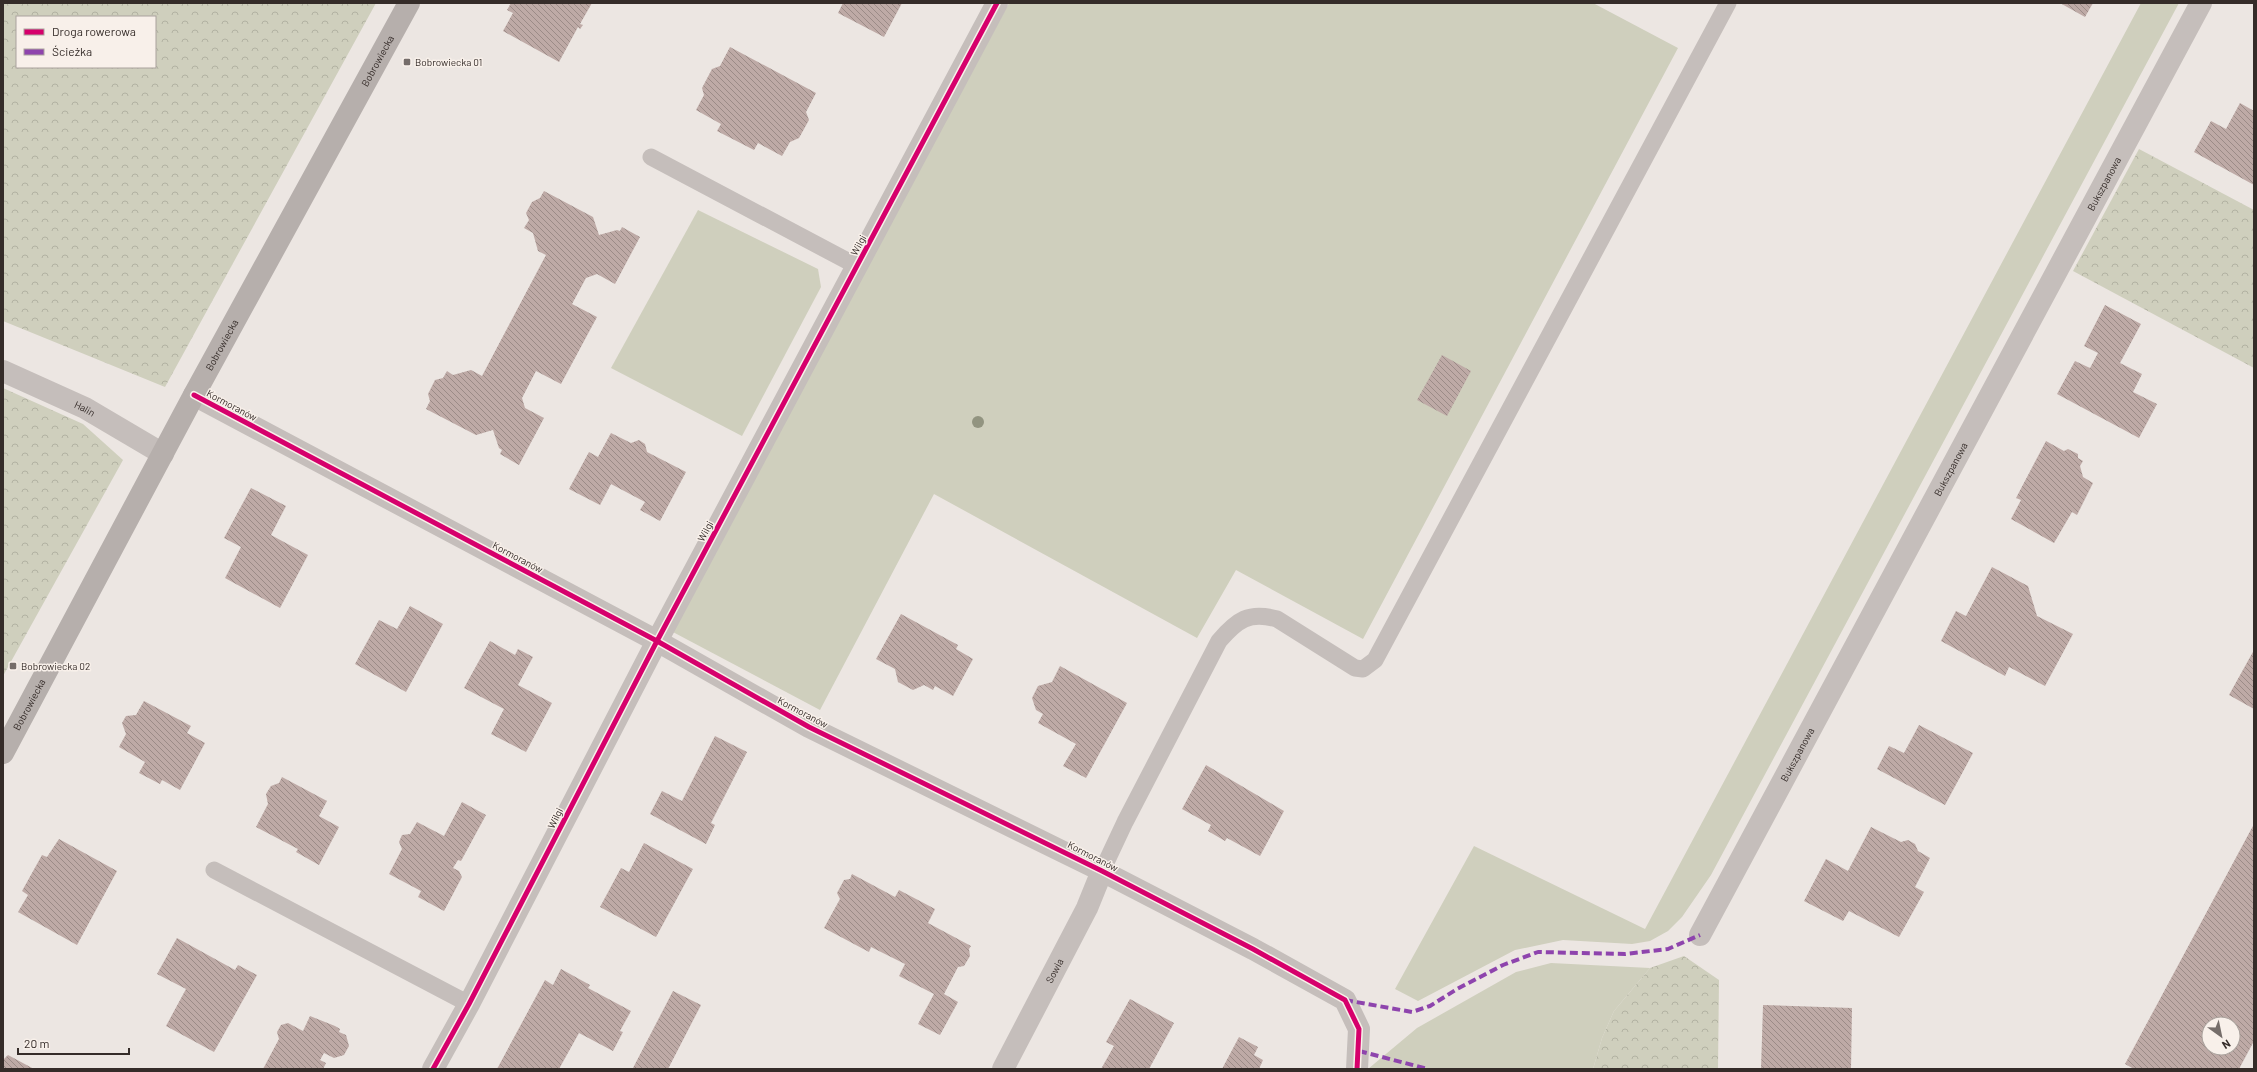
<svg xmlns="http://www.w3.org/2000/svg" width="2257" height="1072" viewBox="0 0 2257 1072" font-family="Barlow,sans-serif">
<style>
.green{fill:#cfcfbd}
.forest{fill:url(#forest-crowns);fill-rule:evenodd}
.building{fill:url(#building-back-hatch);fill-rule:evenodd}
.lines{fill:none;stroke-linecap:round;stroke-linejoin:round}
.lane{stroke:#c5bebb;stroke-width:17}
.street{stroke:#c5bebb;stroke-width:22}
.secondary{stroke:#b6afac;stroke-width:22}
.quiet{stroke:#8e44ad;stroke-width:4;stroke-dasharray:8 4;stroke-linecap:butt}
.cycleway-casing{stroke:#f8f0ea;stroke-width:8}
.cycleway{stroke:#d6006c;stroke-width:5}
.tree{fill:#929480}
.poi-dot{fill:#756d6a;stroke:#f8f0ea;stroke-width:1.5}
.labels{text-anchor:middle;stroke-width:3;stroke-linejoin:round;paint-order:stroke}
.street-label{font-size:10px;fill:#352c29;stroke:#f8f0ea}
.poi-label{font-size:10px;fill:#352c29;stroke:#f8f0ea;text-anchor:start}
</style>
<defs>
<pattern id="forest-crowns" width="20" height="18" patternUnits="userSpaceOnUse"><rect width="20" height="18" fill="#cfcfbd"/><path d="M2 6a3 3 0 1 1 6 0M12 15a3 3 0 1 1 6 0" fill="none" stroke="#b2b2a2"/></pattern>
<pattern id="building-back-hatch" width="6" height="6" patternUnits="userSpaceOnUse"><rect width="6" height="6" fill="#beaaa6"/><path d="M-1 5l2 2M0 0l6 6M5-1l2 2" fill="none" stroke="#9b8b87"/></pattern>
</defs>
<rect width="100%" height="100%" fill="#ece6e2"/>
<g class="green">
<path d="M1009,3H1593L1678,48L1363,639L1236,570L1197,638L934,494L820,710L671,631Z"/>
<path d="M2141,3H2179L1711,875L1682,917L1668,931L1650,941L1632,944L1563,940L1515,950L1418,1001L1395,989L1474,846L1645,929Z"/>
<path d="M698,210L818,269L821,287L742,436L611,368Z"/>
<path d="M1551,963L1650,968L1614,1011L1602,1038L1593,1069H1368L1417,1028L1516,972Z"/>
</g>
<g class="forest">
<path d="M3,3H376L165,387L3,321ZM17,17H155V67H17Z"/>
<path d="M2139,149L2254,210V368L2073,271Z"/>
<path d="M3,388L83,424L123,460L3,676Z"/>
<path d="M1684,956L1719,980L1718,1069H1593L1602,1038L1614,1011L1650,968Z"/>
</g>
<g class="building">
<path d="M511,3H592L580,24L583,25L580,29L578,27L559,62L503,31L513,13L507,10Z"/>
<path d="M843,3H902L884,37L838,13Z"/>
<path d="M2060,3H2093L2085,17Z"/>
<path d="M730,47L816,93L806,112L809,120L799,138L790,142L782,156L758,143L754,150L717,131L721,124L696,110L704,95L702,88L712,69L720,66Z"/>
<path d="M2240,103L2254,111V185L2194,152L2211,121L2226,129Z"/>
<path d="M544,191L593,217L599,235L617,230L620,231L622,227L640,237L615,284L597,274L586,278L572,304L597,317L561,384L536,371L522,398L525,408L544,418L519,465L500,454L502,450L499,448L493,430L476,435L426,409L430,401L428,394L435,380L443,378L447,371L453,375L471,370L482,376L546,255L538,251L533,233L524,228L529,220L526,213L532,202L540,198Z"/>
<path d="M2105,305L2141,324L2120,363L2142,374L2133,392L2157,404L2139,438L2057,394L2075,361L2090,368L2098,353L2084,346Z"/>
<path d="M1442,355L1471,371L1447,416L1417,400Z"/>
<path d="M611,433L631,443L639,440L645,444L647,452L686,472L660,521L640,510L645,502L611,484L600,505L569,489L589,452L598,457Z"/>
<path d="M2046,441L2064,451L2068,449L2078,454V458L2083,461L2080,466L2083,477L2093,483L2077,515L2072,512L2054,543L2011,519L2021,500L2016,498Z"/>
<path d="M251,488L286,506L271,535L308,555L280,608L225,578L241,547L224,538Z"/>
<path d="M1992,567L2028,586L2037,616L2073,634L2045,686L2009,667L2005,676L1941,641L1956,611L1966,616Z"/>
<path d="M410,606L443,624L406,692L355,664L379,620L397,629Z"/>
<path d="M901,614L958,645L956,649L973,659L953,696L935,686L933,690L924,685L913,690L898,682L895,669L876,659Z"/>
<path d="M490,641L515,655L518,649L533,657L518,685L552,703L526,752L491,734L504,709L464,688Z"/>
<path d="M2254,650V709L2229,695Z"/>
<path d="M1060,666L1127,703L1086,778L1063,766L1076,744L1038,723L1043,714L1036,710L1032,698L1038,686L1052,682Z"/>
<path d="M144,701L191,726L187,733L205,743L180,790L162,780L160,784L139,773L145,762L119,747L126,734L122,723L126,716L136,715Z"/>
<path d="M1919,725L1973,753L1945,805L1877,769L1889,746L1904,753Z"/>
<path d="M715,736L747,752L711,823L715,825L706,844L650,814L662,791L682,801Z"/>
<path d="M1206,765L1284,811L1260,856L1227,838L1225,841L1208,831L1211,825L1182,809Z"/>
<path d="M282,777L327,801L319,816L339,827L319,865L296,852L298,849L256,827L268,804L266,794L271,786L279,783Z"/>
<path d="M462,802L486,815L461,861L458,860L453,868L459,871L462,877L444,911L418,897L421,891L389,874L402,849L399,842L402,835L410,834L417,822L444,836Z"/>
<path d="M2254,824V1041L2239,1069H2134L2125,1064ZM2209,1024H2233V1048H2209Z"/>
<path d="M1871,827L1901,842L1908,840L1915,844L1918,851L1930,858L1915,887L1924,892L1899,937L1849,911L1843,921L1804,901L1826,859L1848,871Z"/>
<path d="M59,839L117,871L77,945L18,912L28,895L22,891L42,855L47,857Z"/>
<path d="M644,843L693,869L656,937L600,907L621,868L629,872Z"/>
<path d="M852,874L895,897L899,890L935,909L928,923L971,946L969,949L970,956L964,966L958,967L944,994L958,1002L940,1035L918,1024L934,994L899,976L905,964L871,947L869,952L824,928L840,899L837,893L844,880L850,879Z"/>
<path d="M177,938L235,970L238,965L257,975L214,1052L166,1026L186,989L157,974Z"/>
<path d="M561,969L590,985L588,988L631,1011L620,1031L623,1032L613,1051L579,1033L559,1069H497L545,980L553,985Z"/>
<path d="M673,991L701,1005L668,1069H635L633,1068Z"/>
<path d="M1130,999L1174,1023L1149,1069H1101L1114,1046L1106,1042Z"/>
<path d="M1763,1005L1852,1008L1851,1069H1761Z"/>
<path d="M310,1016L335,1026L340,1029L339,1032L346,1035L349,1046L344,1055L334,1058L324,1053L320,1060L326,1063L323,1069H263L279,1039L277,1032L281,1025L288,1023L303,1031Z"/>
<path d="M1239,1037L1258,1047L1254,1055L1263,1060L1259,1069H1222Z"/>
<path d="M8,1055L34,1069H3V1060Z"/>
</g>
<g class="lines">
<g class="lane">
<path d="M651,157L857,266"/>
<path d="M214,870L469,1004"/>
<path d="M1102,871L1125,822L1219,641C1237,620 1249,611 1277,619L1355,668L1363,669L1375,660L1728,3"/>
</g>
<g class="street">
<path id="s1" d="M3,371L85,408L163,454"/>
<path d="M194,395L657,641L809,727L1102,871L1253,949L1345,1000L1359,1029L1357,1069"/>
<path id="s2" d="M1700,935L2201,3"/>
<path d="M433,1069L469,1004L657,641L997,3"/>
<path id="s3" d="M1003,1069L1087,908L1102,871"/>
</g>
<path class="secondary" id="s4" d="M3,753L194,395L409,3"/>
<g class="quiet">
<path d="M1345,1000L1412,1012L1430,1006L1457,989L1503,965L1538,952L1625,954L1668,949L1700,935"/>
<path d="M1359,1051L1428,1069"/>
</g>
<g class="cycleway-casing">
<g id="cycleway">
<path d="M194,395L657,641L809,727L1102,871L1253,949L1345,1000L1359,1029L1357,1069"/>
<path d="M433,1069L469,1004L657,641L997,3"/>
</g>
</g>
<use href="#cycleway" class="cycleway"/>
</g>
<circle class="tree" cx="978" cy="422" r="6"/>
<g class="poi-dot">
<rect x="403" y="58" width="8" height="8" rx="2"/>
<rect x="9" y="662" width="8" height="8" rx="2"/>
</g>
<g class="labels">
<g class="street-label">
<text dy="4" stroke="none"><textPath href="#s4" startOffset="787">Bobrowiecka</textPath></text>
<text dy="4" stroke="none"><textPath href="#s2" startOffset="853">Bukszpanowa</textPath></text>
<text transform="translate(858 245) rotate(-62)" y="4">Wilgi</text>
<text dy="4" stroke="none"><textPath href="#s4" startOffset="463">Bobrowiecka</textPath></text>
<text transform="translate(232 405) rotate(28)" y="4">Kormoranów</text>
<text dy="4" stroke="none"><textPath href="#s1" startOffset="90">Halin</textPath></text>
<text dy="4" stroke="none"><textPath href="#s2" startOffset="529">Bukszpanowa</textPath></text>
<text transform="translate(705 531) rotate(-62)" y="4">Wilgi</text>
<text transform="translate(518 557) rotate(28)" y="4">Kormoranów</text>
<text dy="4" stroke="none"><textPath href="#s4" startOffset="55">Bobrowiecka</textPath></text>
<text transform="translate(803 712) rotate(28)" y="4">Kormoranów</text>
<text dy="4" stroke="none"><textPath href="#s2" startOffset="205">Bukszpanowa</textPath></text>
<text transform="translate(555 818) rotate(-63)" y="4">Wilgi</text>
<text transform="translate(1093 856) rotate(27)" y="4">Kormoranów</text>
<text dy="4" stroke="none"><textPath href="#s3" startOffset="111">Sowia</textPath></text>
</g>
<g class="poi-label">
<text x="415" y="66">Bobrowiecka 01</text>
<text x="21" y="670">Bobrowiecka 02</text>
</g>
</g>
<rect width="2257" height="1072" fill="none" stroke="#352c29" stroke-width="8"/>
<rect x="16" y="16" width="140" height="52" fill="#f8f0ea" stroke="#aaa29d"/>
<rect x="24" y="29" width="20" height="6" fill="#d6006c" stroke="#aaa29d"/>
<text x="52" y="36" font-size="12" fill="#352c29">Droga rowerowa</text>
<rect x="24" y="49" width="20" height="6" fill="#8e44ad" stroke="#aaa29d"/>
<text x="52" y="56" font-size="12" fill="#352c29">Ścieżka</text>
<g transform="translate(2221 1036) rotate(147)"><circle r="19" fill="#f8f0ea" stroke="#aaa29d"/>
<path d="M0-3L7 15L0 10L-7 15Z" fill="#756d6a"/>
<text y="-6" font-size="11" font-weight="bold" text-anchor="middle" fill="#352c29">N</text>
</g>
<path d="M18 1048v6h111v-6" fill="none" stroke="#352c29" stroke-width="2"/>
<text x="24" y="1048" font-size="12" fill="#352c29" stroke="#f8f0ea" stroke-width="3" paint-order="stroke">20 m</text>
</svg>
